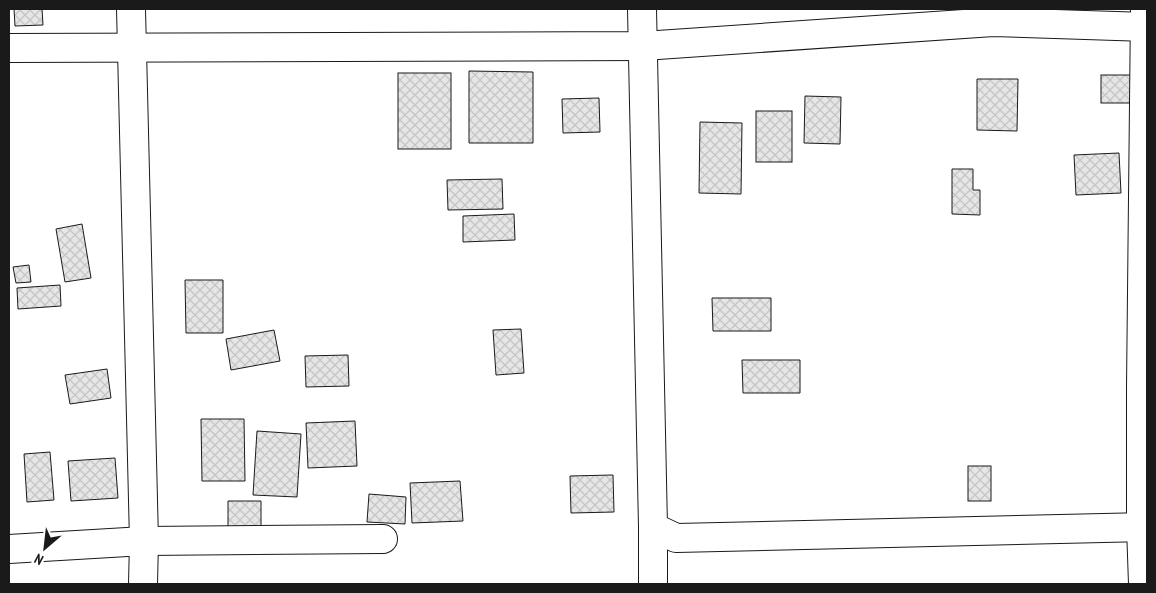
<svg xmlns="http://www.w3.org/2000/svg" width="1156" height="593" viewBox="0 0 1156 593" font-family="'PT Sans Narrow',sans-serif">
<style>
.building{fill:url(#building-cross-hatch);stroke:#1a1a1a}
.lines{fill:none;stroke-linecap:round;stroke-linejoin:round}
.minor-casing{stroke:#1a1a1a;stroke-width:30}
.minor{stroke:#fff;stroke-width:28}
</style>
<defs>
<pattern id="building-cross-hatch" width="8" height="8" patternUnits="userSpaceOnUse" patternTransform="scale(1.25)"><rect width="8" height="8" fill="#e6e6e6"/><path d="M0 0l8 8M0 8l8-8" fill="none" stroke="#c5c5c5"/></pattern>
</defs>
<rect width="100%" height="100%" fill="#fff"/>
<g class="building">
<path d="M14,9H42L43,25L15,26Z"/>
<path d="M469,71L533,72V143H469Z"/>
<rect x="398" y="73" width="53" height="76"/>
<rect x="1101" y="75" width="35" height="28"/>
<path d="M977,79H1018L1017,131L977,130Z"/>
<path d="M805,96L841,97L840,144L804,143Z"/>
<path d="M599,98L600,132L563,133L562,99Z"/>
<rect x="756" y="111" width="36" height="51"/>
<path d="M700,122L742,123L741,194L699,193Z"/>
<path d="M1119,153L1121,193L1076,195L1074,155Z"/>
<path d="M952,169H973V190H980V215L952,214Z"/>
<path d="M502,179L503,209L448,210L447,180Z"/>
<path d="M514,214L515,240L463,242V216Z"/>
<path d="M82,224L91,278L65,282L56,229Z"/>
<path d="M29,265L31,282L16,283L13,267Z"/>
<path d="M185,280H223V333H186Z"/>
<path d="M60,285L61,306L18,309L17,288Z"/>
<path d="M712,298H771V331H713Z"/>
<path d="M521,329L524,373L496,375L493,330Z"/>
<path d="M274,330L280,361L231,370L226,339Z"/>
<path d="M348,355L349,386L306,387L305,356Z"/>
<path d="M742,360H800V393H743Z"/>
<path d="M107,369L111,398L70,404L65,375Z"/>
<path d="M201,419H244L245,481H202Z"/>
<path d="M355,421L357,466L308,468L306,423Z"/>
<path d="M257,431L301,434L297,497L253,495Z"/>
<path d="M50,452L54,500L27,502L24,454Z"/>
<path d="M115,458L118,498L71,501L68,461Z"/>
<rect x="968" y="466" width="23" height="35"/>
<path d="M613,475L614,512L571,513L570,476Z"/>
<path d="M460,481L463,521L412,523L410,483Z"/>
<path d="M369,494L406,497L405,524L367,522Z"/>
<path d="M228,501H261V530L228,529Z"/>
</g>
<g class="lines">
<g class="minor-casing">
<g id="minor">
<path d="M131,9L144,541L143,584"/>
<path d="M642,9L653,527L676,538L1147,527"/>
<path d="M9,48L643,46L993,22L1147,27"/>
<path d="M9,549L144,541L383,539"/>
<path d="M653,584V527"/>
<path d="M1143,584L1141,527V387L1145,9"/>
</g>
</g>
<use href="#minor" class="minor"/>
</g>
<rect width="1156" height="593" fill="none" stroke="#1a1a1a" stroke-width="20"/>
<g transform="translate(45 548) rotate(208)" stroke="#ffffff" stroke-width="4" paint-order="stroke">
<path d="M0-4L9 19L0 12L-9 19Z" fill="#1a1a1a"/>
<text y="-8" font-size="14" font-weight="bold" text-anchor="middle" fill="#1a1a1a">N</text>
</g>
</svg>
